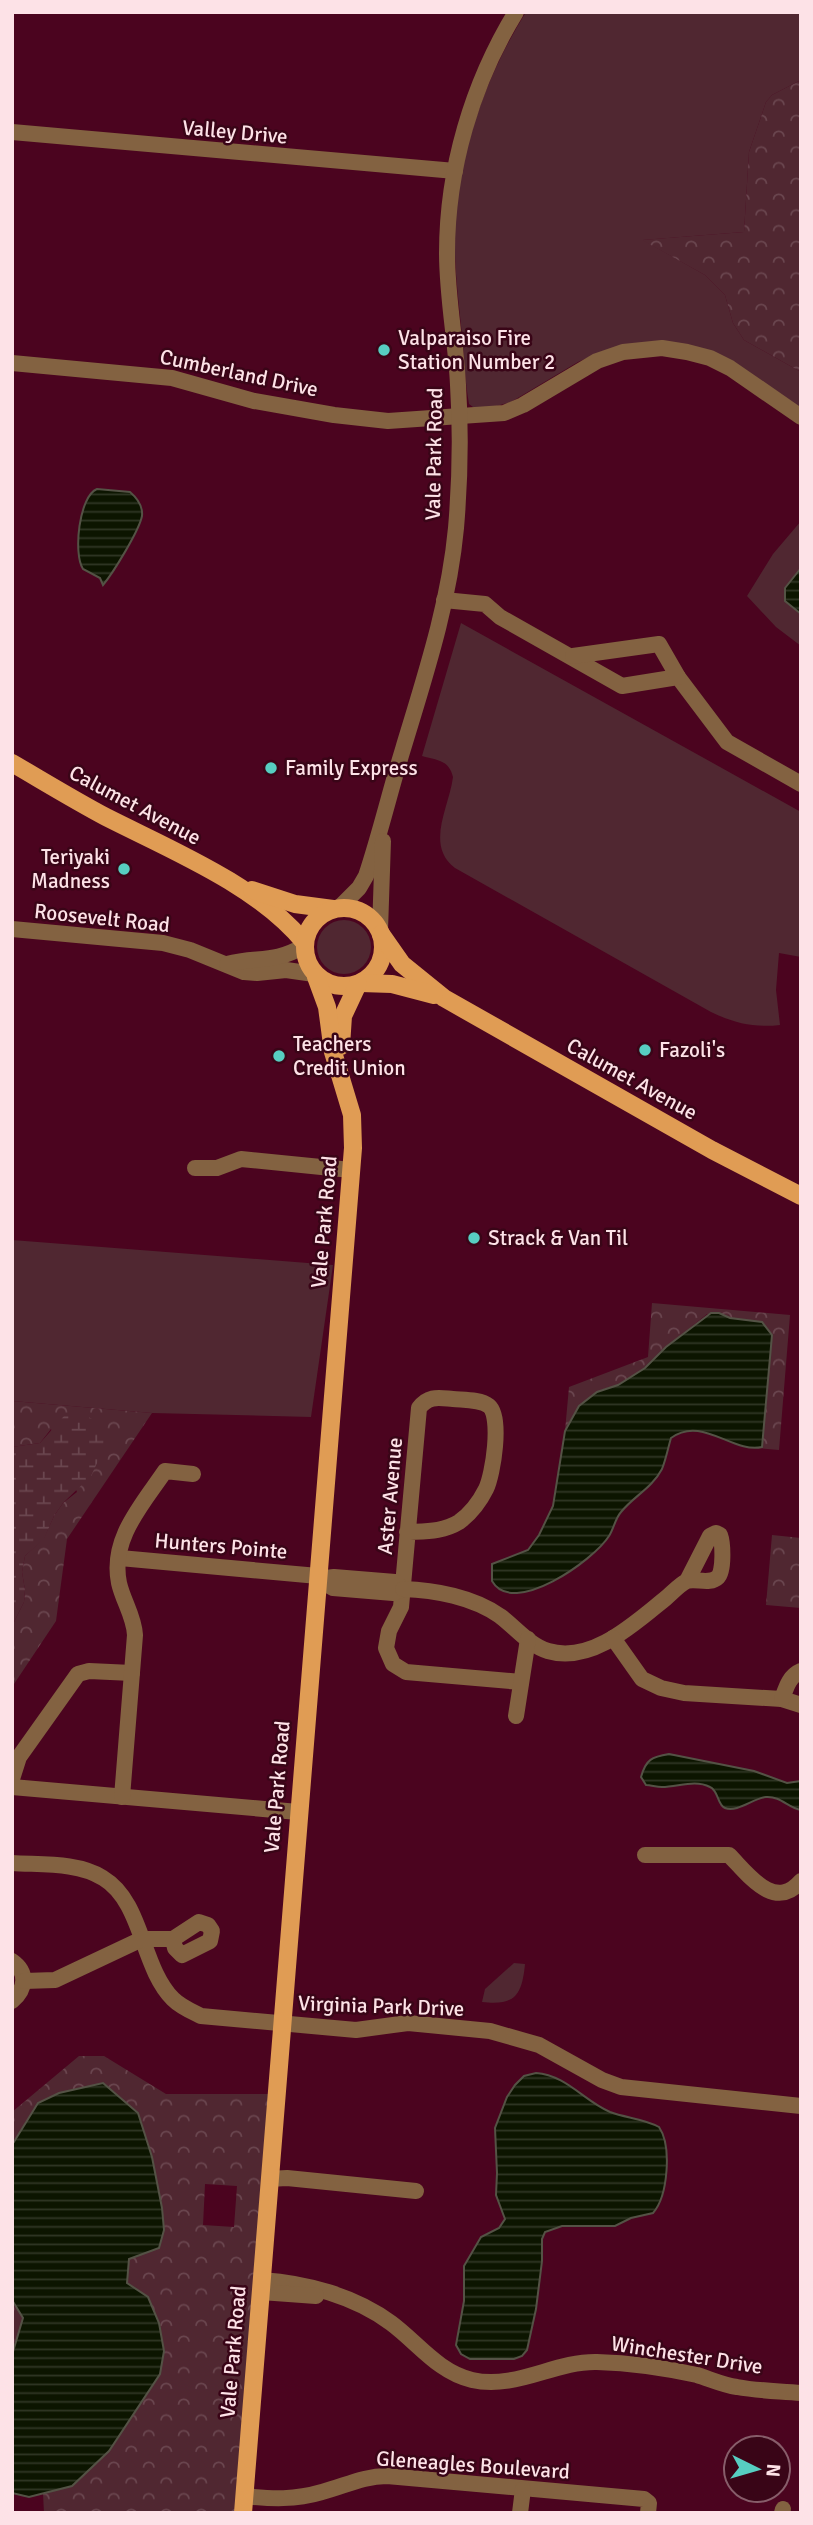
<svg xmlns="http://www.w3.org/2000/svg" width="813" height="2525" viewBox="0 0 813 2525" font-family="Signika,sans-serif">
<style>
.green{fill:#502731}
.forest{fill:url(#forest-crowns);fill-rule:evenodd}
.wetland{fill:url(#wetland-marsh)}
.water{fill:url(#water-rules);stroke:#545245;stroke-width:2}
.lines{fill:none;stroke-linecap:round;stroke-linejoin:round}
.minor{stroke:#836241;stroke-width:16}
.major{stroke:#e09c54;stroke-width:18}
.poi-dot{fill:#57cec1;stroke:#390517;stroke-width:2.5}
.labels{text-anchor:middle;stroke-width:5;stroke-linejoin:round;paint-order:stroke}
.street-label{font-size:21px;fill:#fde2e7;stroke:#390517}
.poi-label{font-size:21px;fill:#fde2e7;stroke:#390517;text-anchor:start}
</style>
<defs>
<pattern id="forest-crowns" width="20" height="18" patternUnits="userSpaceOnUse" patternTransform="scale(1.75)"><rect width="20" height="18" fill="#502731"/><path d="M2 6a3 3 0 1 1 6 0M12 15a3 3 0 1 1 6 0" fill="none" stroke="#6a464f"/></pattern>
<pattern id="wetland-marsh" width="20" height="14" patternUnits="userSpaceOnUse" patternTransform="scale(1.75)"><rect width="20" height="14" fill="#502731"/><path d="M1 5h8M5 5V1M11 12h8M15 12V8" fill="none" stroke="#6a464f"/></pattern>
<pattern id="water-rules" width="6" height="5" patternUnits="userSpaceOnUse" patternTransform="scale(1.75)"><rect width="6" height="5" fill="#0c1500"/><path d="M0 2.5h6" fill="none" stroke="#303725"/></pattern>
</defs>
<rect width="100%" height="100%" fill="#4b041f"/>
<g class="green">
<path d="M526,12H801V80L772,95L766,102L749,152L744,232L643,240L705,275L725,295L733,323L744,340L801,372V404L799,409L712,353L603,351L578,362L511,402L493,407H473L469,404C465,381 464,357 462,335C458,295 452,252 456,212C463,141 488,73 526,12Z"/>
<path d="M801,521V568L785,588V600L801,614V646L776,627L747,596L773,554Z"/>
<path d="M461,623L801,812V957L779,953L776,990L780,1025C754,1028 734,1023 711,1012L455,868C425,845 449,808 453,777C449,760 437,760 422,756Z"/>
<circle cx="344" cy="947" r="27"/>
<path d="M12,1240L333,1265L311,1417L152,1413L12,1401Z"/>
<path d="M514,1963L525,1964C522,1995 515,2006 482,2002L485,1989Z"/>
</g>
<g class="forest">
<path d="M801,80V372L744,340L733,323L725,295L705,275L642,240L744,232L749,152L766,102L772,95Z"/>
<path d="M652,1303L790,1315L779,1450L758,1448L762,1446L772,1335L762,1322L730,1318L719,1313L707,1314L666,1347L645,1368L618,1385L600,1390L569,1422L565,1431L569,1387L648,1357Z"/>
<path d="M12,1401L152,1413L67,1539L56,1621L12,1687V1635L14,1622L24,1602L25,1590L22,1572L25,1556L44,1538L54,1516L63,1503L77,1492L51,1429L40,1443L12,1447Z"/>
<path d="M772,1535L801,1538V1608L766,1605Z"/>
<path d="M79,2056H104L166,2094H270L237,2513H44L43,2493L72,2486L148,2297L127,2283L129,2259L159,2248L162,2208L152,2157L138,2113L28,2118L12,2145V2112ZM205,2184L237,2186L234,2227L203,2225Z"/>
<path d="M12,2300L23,2318L12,2355Z"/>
</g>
<path class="wetland" d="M76,1414C88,1415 97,1421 106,1429L105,1446L91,1476L63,1503L54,1516L44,1539L25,1556L22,1572L25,1590L24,1602L14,1622L12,1635V1447L40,1443L64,1416Z"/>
<g class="water">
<path d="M97,489L130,492C137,498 143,506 142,516C139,531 113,573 103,585L100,578L83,569C73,554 79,496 97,489Z"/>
<path d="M801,568V614L785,601V588Z"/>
<path d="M711,1313H719L730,1318L762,1322L772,1335L762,1447C733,1454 702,1415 671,1438C668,1448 666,1459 662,1469C652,1488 634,1496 621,1512C615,1519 614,1528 609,1536C594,1560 513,1618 492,1581V1564L528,1550L539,1535L553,1506L565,1431L579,1406L597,1392L618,1385L645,1368L666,1347Z"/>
<path d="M669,1754L754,1771L787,1783L801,1781V1810C788,1808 781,1796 766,1797C754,1798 737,1813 725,1808C717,1805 719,1791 710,1787C695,1779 678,1787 662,1787C656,1787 651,1785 646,1785L641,1777C646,1759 652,1757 669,1754Z"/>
<path d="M536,2073C566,2075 584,2101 610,2112C626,2118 645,2119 659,2127C672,2146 668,2196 653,2213L631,2218L615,2226H562L545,2232L542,2239V2261L536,2309L527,2350L522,2356L514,2359H470L461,2354L456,2345L464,2301V2266L481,2237L499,2228L505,2219L496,2195L497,2173L495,2128L507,2097L515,2085L524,2076Z"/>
<path d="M103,2083L138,2113L152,2157L162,2208L164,2230L159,2248L129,2259L127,2283L148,2297L159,2323L164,2351L160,2374L109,2451L72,2486L29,2497L12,2493V2355L23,2318L12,2300V2145L38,2103L59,2093Z"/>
</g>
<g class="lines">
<g class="minor">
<path d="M12,132L455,171"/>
<path d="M12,363L172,378L254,401L334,415L388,421L504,413L523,405L597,361L623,352L662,348L687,352L710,358L730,368L801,417"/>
<path d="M444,600L485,604L500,617L622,686L678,677L727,742L801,784"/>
<path d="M573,656L659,644L678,677"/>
<path d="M339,908L359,888L366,876C380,834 390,791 403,749C425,676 449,604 456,528C460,481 461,433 458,385C456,341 447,298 447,253C447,169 472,84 516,12"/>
<path d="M12,929L163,943L190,950L244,972L257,973L286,970L314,974"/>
<path d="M380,930L383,841"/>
<path d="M227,964C258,956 273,964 304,946"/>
<path d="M195,1168H217L241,1159L351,1170"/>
<path d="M407,1532C425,1531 443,1532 459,1522C470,1514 480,1501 486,1489C493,1475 502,1417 489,1406C480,1399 464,1400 453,1399C439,1398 429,1395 419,1408L401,1607L389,1631L386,1648L393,1664L406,1672L521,1682"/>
<path d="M120,1558L318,1576"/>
<path d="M334,1577L395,1582L403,1589L393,1593L333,1588L317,1579Z"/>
<path d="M403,1589C435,1590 473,1597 500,1616C516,1628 529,1645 548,1651C592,1664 635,1623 666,1598C672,1593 680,1584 687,1581C696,1578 710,1585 718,1577C724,1571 723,1543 720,1535L716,1533L710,1536L687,1581"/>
<path d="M613,1638L642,1679L661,1688L684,1693L782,1699L801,1705"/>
<path d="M782,1699C786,1688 789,1676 801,1671"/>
<path d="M516,1716L528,1639"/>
<path d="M12,1779L19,1757L78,1674L89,1671L132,1673"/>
<path d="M12,1787L298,1812"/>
<path d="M122,1797L135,1635C134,1616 123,1601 119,1583C110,1539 142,1505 165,1471L193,1474"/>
<path d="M645,1855H729C748,1874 774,1912 801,1881"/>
<path d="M12,1863C41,1865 78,1862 103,1878C143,1902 141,1967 173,1999C181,2007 191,2011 201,2016L356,2030L408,2023L490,2031L539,2045L602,2080L621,2087L801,2106"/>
<path d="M12,1961C28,1972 26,1989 12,2001"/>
<path d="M24,1981L55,1980L142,1939H173L199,1922L208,1925L212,1931L210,1941L182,1955L175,1948L173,1939"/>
<path d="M269,2179L287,2178L416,2191"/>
<path d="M262,2280C306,2283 355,2296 391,2323C418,2343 438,2372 472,2380C516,2390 554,2361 597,2362C630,2363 665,2368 697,2375C710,2379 723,2385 737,2387C758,2391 780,2391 801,2393"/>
<path d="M261,2292L316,2296"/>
<path d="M244,2496C272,2499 295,2500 322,2492C345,2486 363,2476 387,2476L644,2499L649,2503L648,2513"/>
<path d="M520,2513L523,2489"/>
<path d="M782,2513L783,2509"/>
</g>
<g class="major">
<path d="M12,763C43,781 74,800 106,817C171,850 257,885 304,942"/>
<path d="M252,890L295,904L333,909"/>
<circle cx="344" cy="947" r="39"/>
<path d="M381,934L402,964L444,998L712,1150L801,1196"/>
<path d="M361,983L392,984L434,995"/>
<path d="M341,1046L343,1016L358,984"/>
<path d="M243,2513L353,1148L352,1115L333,1052L327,1007L316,977"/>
</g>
</g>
<g class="poi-dot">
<circle cx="384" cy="350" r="7"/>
<circle cx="271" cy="768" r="7"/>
<circle cx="124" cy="869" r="7"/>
<circle cx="645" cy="1050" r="7"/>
<circle cx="279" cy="1056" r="7"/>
<circle cx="474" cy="1238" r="7"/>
</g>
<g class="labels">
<g class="street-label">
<text transform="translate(235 132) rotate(5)" y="7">Valley Drive</text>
<text transform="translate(239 373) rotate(12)" y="7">Cumberland Drive</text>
<text transform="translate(434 454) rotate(-89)" y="7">Vale Park Road</text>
<text transform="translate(135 805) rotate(28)" y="7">Calumet Avenue</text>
<text transform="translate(102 918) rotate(6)" y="7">Roosevelt Road</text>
<text transform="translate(632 1079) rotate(29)" y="7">Calumet Avenue</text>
<text transform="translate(324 1222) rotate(-85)" y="7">Vale Park Road</text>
<text transform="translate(390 1496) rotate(-85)" y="7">Aster Avenue</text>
<text transform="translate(221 1546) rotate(5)" y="7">Hunters Pointe</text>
<text transform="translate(277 1787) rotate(-85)" y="7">Vale Park Road</text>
<text transform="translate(381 2006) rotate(2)" y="7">Virginia Park Drive</text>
<text transform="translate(233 2352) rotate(-85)" y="7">Vale Park Road</text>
<text transform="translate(687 2355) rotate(9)" y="7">Winchester Drive</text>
<text transform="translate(473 2465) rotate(4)" y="7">Gleneagles Boulevard</text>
</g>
<g class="poi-label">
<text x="398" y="345">Valparaiso Fire<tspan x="398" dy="24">Station Number 2</tspan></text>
<text x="285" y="775">Family Express</text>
<text x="110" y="864" text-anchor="end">Teriyaki<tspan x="110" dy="24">Madness</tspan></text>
<text x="293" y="1051">Teachers<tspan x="293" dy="24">Credit Union</tspan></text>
<text x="659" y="1057">Fazoli's</text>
<text x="488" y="1245">Strack &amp; Van Til</text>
</g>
</g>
<rect width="813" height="2525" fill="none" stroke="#fde2e7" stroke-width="28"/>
<g transform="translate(757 2469) rotate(95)"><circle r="33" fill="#390517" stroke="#875d6a" stroke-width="2"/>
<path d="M0-5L12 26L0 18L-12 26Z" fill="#57cec1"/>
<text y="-10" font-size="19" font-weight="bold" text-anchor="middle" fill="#fde2e7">N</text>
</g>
</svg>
